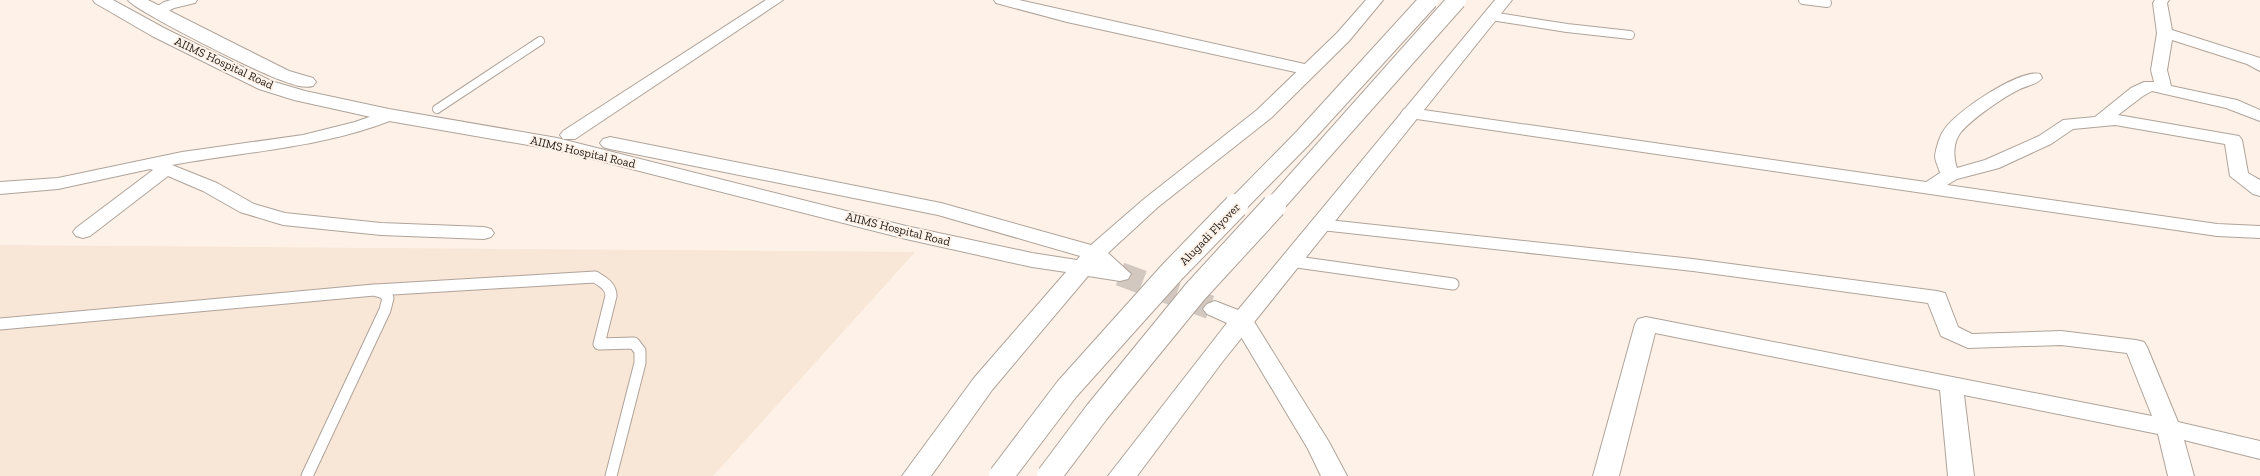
<svg xmlns="http://www.w3.org/2000/svg" width="2260" height="476" viewBox="0 0 2260 476" font-family="'Zilla Slab',serif">
<style>
.built{fill:#f8e6d6}
.lines{fill:none;stroke-linecap:round;stroke-linejoin:round}
.tertiary-tunnel{stroke:#d3c8c0;stroke-width:24;stroke-dasharray:24 12;stroke-linecap:butt}
.service-far1-casing{stroke:#afa39a;stroke-width:10}
.service-casing{stroke:#afa39a;stroke-width:13}
.minor-casing{stroke:#afa39a;stroke-width:2}
.tertiary-casing{stroke:#afa39a;stroke-width:2}
.service-far1{stroke:#fff;stroke-width:8}
.service{stroke:#fff;stroke-width:11}
.minor{fill:#fff;fill-rule:evenodd}
.tertiary{fill:#fff;fill-rule:evenodd}
.trunk-bridge-far1-casing{stroke:#afa39a;stroke-width:20;stroke-linecap:butt}
.trunk-bridge-casing{stroke:#afa39a;stroke-width:26;stroke-linecap:butt}
.trunk-bridge-far1{stroke:#fff;stroke-width:18}
.trunk-bridge{stroke:#fff;stroke-width:24}
.labels{text-anchor:middle;stroke-width:4;stroke-linejoin:round;paint-order:stroke}
.street-label{font-size:12px;fill:#26211e;stroke:#fef2e8}
</style>
<rect width="100%" height="100%" fill="#fef2e8"/>
<path class="built" d="M0,245L915,252L713,476H0Z"/>
<g class="lines">
<path class="tertiary-tunnel" d="M1120,274L1215,309"/>
<g class="service-far1-casing">
<g id="service-far1">
<path d="M1803,0L1827,3"/>
<path d="M1491,16L1567,28L1630,35"/>
<path d="M437,109L540,41"/>
</g>
</g>
<g class="service-casing">
<g id="service">
<path d="M1290,261L1453,284"/>
<path d="M376,290L595,277C603,282 611,286 611,296L599,344L634,343L640,351V363L611,476"/>
<path d="M0,324L374,290L384,293L388,298L385,310L307,476"/>
</g>
</g>
<g class="minor-casing">
<g id="minor">
<path d="M171,0H197L195,3L174,8L161,15H151L148,12L164,2Z"/>
<path d="M766,0H783L575,139H563L560,135L563,131Z"/>
<path d="M994,0H1019L1309,65L1315,67L1317,70L1315,73L1309,75L1067,22L996,3Z"/>
<path d="M2155,0H2169L2167,3L2172,30L2260,58V71L2247,64L2172,40L2167,70L2171,86L2237,100L2260,110V121L2226,108L2152,91L2143,96L2118,115L2239,136L2242,140L2248,173L2260,180V196L2253,194L2230,176L2225,144L2115,125L2073,129L2051,144L1999,168L1957,179L1947,185L2217,224L2260,226V238L2217,236L1410,118L1404,117L1401,113L1404,109L1410,108L1926,182L1940,173C1939,168 1935,161 1935,156C1936,148 1940,135 1944,130C1955,112 2019,69 2040,74L2042,78C2037,85 2025,86 2018,90C2002,98 1972,119 1961,132C1953,142 1953,157 1957,168L1985,160L2039,136L2063,120L2095,117L2131,88L2144,82H2154L2151,70L2157,33L2153,3Z"/>
<path d="M389,110L395,111L398,115L395,119C322,148 249,151 172,165L217,183L254,204L285,213L381,223L484,227L491,229L494,233L491,237L484,239L381,235L283,225L240,212L203,191L168,176L90,236L83,238L76,236L73,232L76,228L153,170L150,169L58,189L0,194V182L58,178L182,152L303,135L355,122Z"/>
<path d="M1319,219L1693,259L1937,291L1945,293L1958,327L1972,334L2061,331L2136,340L2144,342L2147,347L2178,422L2260,441V459L2184,440L2194,476H2168L2158,434L1964,395L1974,476H1948L1940,390L1655,333L1619,476H1593L1635,324L1638,319L1646,317L2152,416L2127,353L2061,345L1968,348L1941,336L1928,303L1693,271L1312,229L1309,225L1312,221Z"/>
<path d="M1242,313L1250,315L1253,320L1329,442L1347,476H1321L1308,449L1231,320L1234,315Z"/>
</g>
</g>
<g class="tertiary-casing">
<g id="tertiary">
<path d="M93,0H113L164,28L271,81L305,91L389,109L557,138L906,226L1032,253L1077,260L1080,256L938,215L610,149L603,147L600,143L603,139L610,137L941,203L1091,245L1144,199L1257,110L1337,33L1366,0H1383L1349,41L1271,118L1158,207L1108,253L1131,274L1128,279L1120,281L1088,276L992,390L931,476H902L974,378L1066,272L1032,267L906,239L557,150L389,121L294,100L259,89L152,36L95,3Z"/>
<path d="M128,0H148L289,71L313,78L316,82L313,86C302,89 289,83 278,79C260,73 135,11 128,0Z"/>
<path d="M1495,0H1512L1223,361L1137,476H1108L1227,323L1207,314L1203,309L1207,304L1215,301L1238,310Z"/>
</g>
</g>
<use href="#service-far1" class="service-far1"/>
<use href="#service" class="service"/>
<use href="#minor" class="minor"/>
<use href="#tertiary" class="tertiary"/>
<g class="trunk-bridge-far1-casing">
<g id="trunk-bridge-far1">
<path d="M1235,207L1302,139L1429,0"/>
<path d="M1273,207L1457,0"/>
</g>
</g>
<g class="trunk-bridge-casing">
<g id="trunk-bridge">
<path d="M1001,476L1067,389L1172,272L1236,206"/>
<path d="M1049,476L1097,412L1195,292L1274,206"/>
</g>
</g>
<use href="#trunk-bridge-far1" class="trunk-bridge-far1"/>
<use href="#trunk-bridge" class="trunk-bridge"/>
</g>
<g class="labels">
<g class="street-label">
<text transform="translate(224 63) rotate(25)" y="4">AIIMS Hospital Road</text>
<text transform="translate(583 152) rotate(13)" y="4">AIIMS Hospital Road</text>
<text transform="translate(898 229) rotate(14)" y="4">AIIMS Hospital Road</text>
<text transform="translate(1210 234) rotate(-46)" y="4">Alugadi Flyover</text>
</g>
</g>
</svg>
